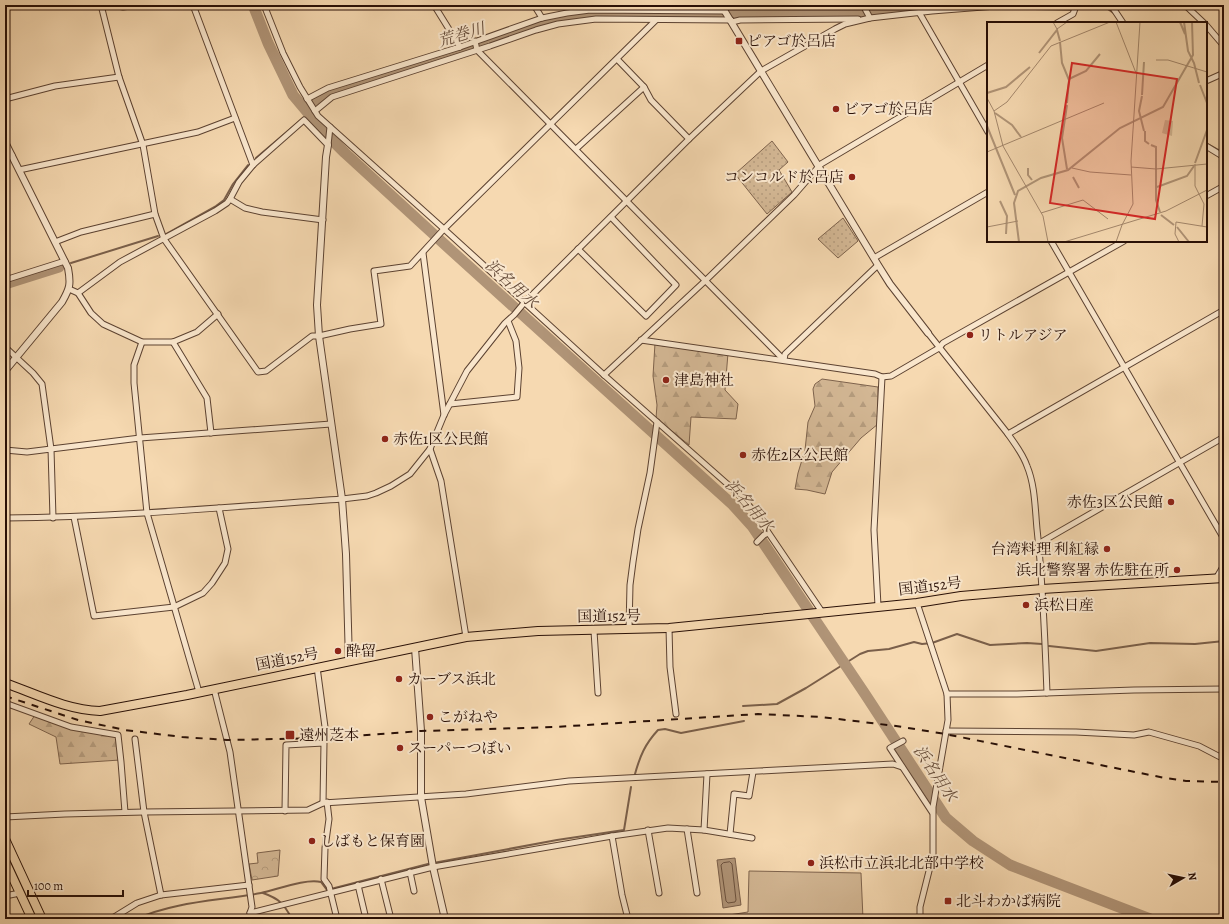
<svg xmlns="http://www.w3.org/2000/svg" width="1229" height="924" viewBox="0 0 1229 924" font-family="Alegreya,'Noto Serif JP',serif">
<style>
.grass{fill:url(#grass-dots);stroke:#7e634d}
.forest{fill:url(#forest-firs);stroke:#7e634d}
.park{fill:url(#park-crowns);stroke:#7e634d}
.garden{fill:#d3b794;stroke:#7e634d}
.water{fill:#b09477;stroke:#7a5f4a}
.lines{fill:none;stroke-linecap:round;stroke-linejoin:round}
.shore{stroke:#6c523e;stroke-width:1}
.stream{stroke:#7a5f4a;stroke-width:2}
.river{stroke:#b09477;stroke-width:11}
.minor-casing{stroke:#5c4231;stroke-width:7}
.tertiary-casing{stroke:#5c4231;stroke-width:8}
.trunk-casing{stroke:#280f06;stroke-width:10}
.minor{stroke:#f9e6cc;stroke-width:5}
.tertiary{stroke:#f9e6cc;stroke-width:6}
.trunk{stroke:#f6d9b1;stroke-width:8}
.rail{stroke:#280f06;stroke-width:2;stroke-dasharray:7 7;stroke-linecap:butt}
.poi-dot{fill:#8f2418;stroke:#f9e6cc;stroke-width:1.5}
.labels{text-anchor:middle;stroke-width:4;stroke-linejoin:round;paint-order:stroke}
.poi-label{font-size:15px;fill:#280f06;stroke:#f9e6cc;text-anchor:start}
.street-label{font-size:15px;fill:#280f06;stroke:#f9e6cc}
.water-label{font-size:16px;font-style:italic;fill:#654b39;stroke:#f9e6cc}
.inset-river{fill:none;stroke:#b09477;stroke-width:2}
.inset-road{fill:none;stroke:#a4886d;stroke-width:1}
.view{fill:#d62828;fill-opacity:0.15;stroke:#d62828;stroke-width:2}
.inset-edge{fill:none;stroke:#280f06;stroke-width:2}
</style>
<defs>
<pattern id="grass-dots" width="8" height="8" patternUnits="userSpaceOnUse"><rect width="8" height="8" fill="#d3b794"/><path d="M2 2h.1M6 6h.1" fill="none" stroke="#b59c7e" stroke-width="1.8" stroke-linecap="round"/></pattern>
<pattern id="forest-firs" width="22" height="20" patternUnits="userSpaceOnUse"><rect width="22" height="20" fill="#d3b794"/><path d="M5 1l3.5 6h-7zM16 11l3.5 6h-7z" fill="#b59c7e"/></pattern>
<pattern id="park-crowns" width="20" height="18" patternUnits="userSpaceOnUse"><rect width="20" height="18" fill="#d3b794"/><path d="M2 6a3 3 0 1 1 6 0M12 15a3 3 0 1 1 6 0" fill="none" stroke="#b59c7e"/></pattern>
</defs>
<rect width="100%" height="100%" fill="#f6d9b1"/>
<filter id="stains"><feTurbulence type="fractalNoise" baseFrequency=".005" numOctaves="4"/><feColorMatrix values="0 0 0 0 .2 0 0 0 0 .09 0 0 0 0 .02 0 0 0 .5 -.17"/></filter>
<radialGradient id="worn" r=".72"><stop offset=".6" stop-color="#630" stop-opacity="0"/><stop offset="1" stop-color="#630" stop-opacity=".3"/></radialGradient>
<g class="grass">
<path d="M772,141L788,162L779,170L792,192L767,214L735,174Z"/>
<path d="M843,218L858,241L838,258L818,239Z"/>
</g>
<g class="forest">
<path d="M655,343L728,353L725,390L738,404L736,419L691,417L689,445L656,418L657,405L653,376Z"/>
<path d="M822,379L878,387V424L861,438L832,472L825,494L807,490L795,489L798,473L805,450L808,422L815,406L813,389L815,384Z"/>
<path d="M35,715L117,737L120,760L60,764L56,737L29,724Z"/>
</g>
<path class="park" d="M280,850L278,876L252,880L249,864L258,863L257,853Z"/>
<path class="garden" d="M749,871L861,873L863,919H730L729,915L748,912Z"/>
<path class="water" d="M735,858L741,905L723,908L717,860Z"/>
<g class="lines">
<path class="shore" d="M730,862L732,864L736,900L735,902L728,903L726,901L721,865L723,863Z"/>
<g class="stream">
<path d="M1102,5L1115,14"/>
<path d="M1206,143L1224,153"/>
<path d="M256,158L308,114"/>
<path d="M166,234L216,206L224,200L233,184L248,165"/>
<path d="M71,263L158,236"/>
<path d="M1049,646L1096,651L1150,643L1195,644L1224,641"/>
<path d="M743,706L777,704L806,688L860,654L868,651L889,649L914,642L922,644L932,643L957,634L990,645L1027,643L1042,644"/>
<path d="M635,774C640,756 645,744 658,730L665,729L681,733L744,721"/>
<path d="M263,893C280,899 284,904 292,919"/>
<path d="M136,919C176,901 219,901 261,893C276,890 306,878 321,882L327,890L428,864L557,840L624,830L631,787"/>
</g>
<g class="river">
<path d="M253,5L268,43L293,95L324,132L345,153L453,252L733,505L752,526L865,694L946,818L973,841L1010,865L1150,919"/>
<path d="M874,11L904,10L934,5"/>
<path d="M313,101L329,91L371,80L531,28L574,16L616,14L723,15L863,12"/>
<path d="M5,284L59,267"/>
</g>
<g class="minor-casing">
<g id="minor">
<path d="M101,5L119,77L143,145L155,214L164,239L258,372L266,371L312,336H319L350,329L381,324L374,271L410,266L444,229L656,20"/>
<path d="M113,5L123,7L138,5"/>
<path d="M193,5L253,165"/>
<path d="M264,5L283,53L300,87L318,116L444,229L604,375L733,489L753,510L822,612"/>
<path d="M434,5L460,47"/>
<path d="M534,5L542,18"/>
<path d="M863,5L870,18"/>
<path d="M1111,5L1123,23"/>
<path d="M1185,5L1204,23"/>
<path d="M5,7L9,5"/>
<path d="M920,14L988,132"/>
<path d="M732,22L740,20L858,19"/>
<path d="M1057,23L1073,14L1076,6"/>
<path d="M1206,25L1224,46"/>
<path d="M475,41L477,50C579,154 682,257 784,360L785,354L878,265"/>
<path d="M617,59L644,87L651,100L689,139"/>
<path d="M1206,81L1224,73"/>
<path d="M5,99L55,86L119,77"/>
<path d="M307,99L328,88L460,47L542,18L567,13L590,10L725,11"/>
<path d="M315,111L332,97L490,46L536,30L558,24L596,19L731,20"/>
<path d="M328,145L330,127"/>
<path d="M1206,146L1224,157"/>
<path d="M576,149L644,87"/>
<path d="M5,157L12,155"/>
<path d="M19,170L198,132L235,118"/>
<path d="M1206,196L1224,186"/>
<path d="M230,199L245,208L262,212L323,220"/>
<path d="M1051,241L1224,539"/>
<path d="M55,242L81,232L155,214"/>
<path d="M578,249L646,316L676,285L611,217"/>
<path d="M423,253L444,415"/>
<path d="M874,258L988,192"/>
<path d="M5,280L65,261"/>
<path d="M69,289L78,293L91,313L103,324L142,342H173L197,332L218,314"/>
<path d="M78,293L120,262L215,211L227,203L230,199L239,182L253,165L304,120L328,145"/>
<path d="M928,333L1008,434C1015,444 1023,454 1027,466C1035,485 1035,508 1037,529C1043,583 1045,638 1047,693"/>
<path d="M641,340L875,374L882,377L891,376L939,348L943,343L1124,241"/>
<path d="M142,342L134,365V383L147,513L199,692"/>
<path d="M173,342L207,398L211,433"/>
<path d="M5,347L33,373L42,384L51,449L140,438L331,424"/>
<path d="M604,375L705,281L794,195L821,164L988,65"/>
<path d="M450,404L517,397L519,368L516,341L508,321"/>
<path d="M1008,434L1224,310"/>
<path d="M430,449L441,481L466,637"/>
<path d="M5,450L27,452L51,449L53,518"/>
<path d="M74,517L94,616L174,607L203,593L212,583L225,563L228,549L219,508"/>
<path d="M5,518C118,517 230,507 342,499L367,496L376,493L391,486L410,474L430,449L444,415L467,371L505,323L514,315L524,303L689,139L761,71L835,29L845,24L870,18L932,11L996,6L1071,7L1081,5"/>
<path d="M757,542L764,535L768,533"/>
<path d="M1038,544L1224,437"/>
<path d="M917,603L947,694L948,720L933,807V855L920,907V919"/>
<path d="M878,606L874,530L882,377"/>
<path d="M669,628L670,667L676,714"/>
<path d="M629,629L630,585L633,562L638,529L650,473L657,422"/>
<path d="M594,631L598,693"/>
<path d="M317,667L325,727"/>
<path d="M214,689L230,752L252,907L250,913L251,919"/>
<path d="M947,694H1017L1134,690L1224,689"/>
<path d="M5,703L71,727L118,735L121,762L125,812"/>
<path d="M946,731L1076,732L1134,735L1149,732L1199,746L1224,759"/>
<path d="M135,739L144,812L161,895"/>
<path d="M903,741L890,748L932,812"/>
<path d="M327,802L329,819L325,848L324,879L329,886L337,919"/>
<path d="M285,811L286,745L324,743L323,803"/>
<path d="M5,817L65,814L144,812L308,810L323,803L466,794L569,781L893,764L902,767"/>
<path d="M687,829L697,893"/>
<path d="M648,830L659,893"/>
<path d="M704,830L707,774"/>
<path d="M730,834L734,794L749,796L753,772"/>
<path d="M612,836L622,895L628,919"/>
<path d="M410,872L414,891"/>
<path d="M381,879L391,919"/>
<path d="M358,885L366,919"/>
<path d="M5,896L20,893"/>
<path d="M5,911L7,919"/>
<path d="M250,913L433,867L612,836L668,828L704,830L752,838"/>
<path d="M111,919L137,903L161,895L249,885"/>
</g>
</g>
<g class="tertiary-casing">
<g id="tertiary">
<path d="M721,5L878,265L890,284L928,333"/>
<path d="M5,142L68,268C71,284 70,288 62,302L5,371"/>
<path d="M328,145L326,157L317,305L319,336L342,499L346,554L349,662"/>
<path d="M1217,578L1224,566"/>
<path d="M415,648L421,731V797L433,867L445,919"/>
</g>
</g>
<g class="trunk-casing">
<g id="trunk">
<path d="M5,683C36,694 67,710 100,711L187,695L466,637L538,631L669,628L917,603L961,596L1042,589L1224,578"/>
<path d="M5,839L42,919"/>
<path d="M5,861L32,919"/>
</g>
</g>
<use href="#minor" class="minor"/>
<use href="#tertiary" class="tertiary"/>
<use href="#trunk" class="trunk"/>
<path class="rail" d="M5,696L78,720L125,730L182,737L227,740L324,738L421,731L555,727L758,714L821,717L896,726L945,734L1165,778L1186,781L1224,782"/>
</g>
<g class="poi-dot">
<rect x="735" y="37" width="8" height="8" rx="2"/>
<circle cx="836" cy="109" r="4"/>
<circle cx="852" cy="177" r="4"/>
<circle cx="970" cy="335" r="4"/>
<circle cx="666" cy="380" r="4"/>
<circle cx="385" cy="439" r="4"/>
<circle cx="743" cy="455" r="4"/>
<circle cx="1171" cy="502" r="4"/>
<circle cx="1107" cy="549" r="4"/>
<circle cx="1177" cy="570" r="4"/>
<circle cx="1026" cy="605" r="4"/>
<circle cx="338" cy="651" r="4"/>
<circle cx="399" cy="679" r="4"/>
<circle cx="430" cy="717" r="4"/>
<rect x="285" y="730" width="10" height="10" rx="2"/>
<circle cx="400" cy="748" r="4"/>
<circle cx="312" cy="841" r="4"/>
<circle cx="811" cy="863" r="4"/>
<rect x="944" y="897" width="8" height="8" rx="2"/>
</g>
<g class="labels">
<g class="poi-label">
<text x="747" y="46">ピアゴ於呂店</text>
<text x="844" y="114">ビアゴ於呂店</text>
<text x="844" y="182" text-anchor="end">コンコルド於呂店</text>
<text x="978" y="340">リトルアジア</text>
<text x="674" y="385">津島神社</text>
<text x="393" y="444">赤佐1区公民館</text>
<text x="751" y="460">赤佐2区公民館</text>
<text x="1163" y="507" text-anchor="end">赤佐3区公民館</text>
<text x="1099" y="554" text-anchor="end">台湾料理 利紅縁</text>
<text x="1169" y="575" text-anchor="end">浜北警察署 赤佐駐在所</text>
<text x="1034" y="610">浜松日産</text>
<text x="346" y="656">酔留</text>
<text x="407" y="684">カーブス浜北</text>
<text x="438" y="722">こがねや</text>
<text x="299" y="740">遠州芝本</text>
<text x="408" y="753">スーパーつぼい</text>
<text x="320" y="846">しばもと保育園</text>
<text x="819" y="868">浜松市立浜北北部中学校</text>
<text x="956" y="906">北斗わかば病院</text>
</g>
<g class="street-label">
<text transform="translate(930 586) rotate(-7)" y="5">国道152号</text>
<text transform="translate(609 616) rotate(-1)" y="5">国道152号</text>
<text transform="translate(287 659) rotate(-11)" y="5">国道152号</text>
</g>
<g class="water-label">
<text transform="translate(461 34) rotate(-17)" y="6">荒巻川</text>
<text transform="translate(512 283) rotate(42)" y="6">浜名用水</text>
<text transform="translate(750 505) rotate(49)" y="6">浜名用水</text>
<text transform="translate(936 773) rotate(56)" y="6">浜名用水</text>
</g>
</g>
<g transform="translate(987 22)">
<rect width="220" height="220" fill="#f6d9b1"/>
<path d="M178,98L186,99L185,114L175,111Z" fill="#d3b794"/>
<path class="inset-river" d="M193,0L198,12M197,0L201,29L207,41L212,61M73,20L75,41L82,58L80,81M52,31L70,8L73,19M82,57L99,49L113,32M213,63L220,81M0,71L19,65L43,45M155,73L157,40M155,74L152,89L157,109M80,83L75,116L80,147M8,91L25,103L34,115M0,104L28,173M158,109V119L162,122M164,123L169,125V178L173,190M208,141L220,108M41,146V153L45,158M86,155L92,166M170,165L200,154L207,144M13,179L20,194L19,212M174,193L187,203M190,205L202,220M32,220L27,181L31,169L54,156L81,148L133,106L176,85L206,33L205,0"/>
<path class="inset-road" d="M66,0L70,7L80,0M129,0L149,51M169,38H181L220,50M0,76L7,89L16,124L56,194L61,220M7,89L20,80L64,24L123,0M0,130L117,81M208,142V164L217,182L215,204M144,145L169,147L220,142M85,146L103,150L144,153M54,191L96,178L121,197M135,203L146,182L144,139L153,0M0,205L31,199M77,220L179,189L220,168M129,220L135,203M192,220L188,212L189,200L220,205"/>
<path class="view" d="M85,41L190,57L168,197L63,181Z"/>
<rect width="220" height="220" class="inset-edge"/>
</g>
<rect width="1229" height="924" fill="none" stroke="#f6d9b1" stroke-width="20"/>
<rect x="6" y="6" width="1217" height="912" fill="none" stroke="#280f06" stroke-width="2"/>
<rect x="10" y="10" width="1209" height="904" fill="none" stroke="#280f06"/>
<g transform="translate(1183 878) rotate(81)" stroke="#f9e6cc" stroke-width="3" paint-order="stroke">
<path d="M0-3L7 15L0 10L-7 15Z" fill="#280f06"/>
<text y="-6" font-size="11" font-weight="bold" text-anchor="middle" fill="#280f06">N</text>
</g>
<path d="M28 890v6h95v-6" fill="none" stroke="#280f06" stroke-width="2"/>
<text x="34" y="890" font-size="12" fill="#280f06" stroke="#f9e6cc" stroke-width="3" paint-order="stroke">100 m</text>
<rect width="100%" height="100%" filter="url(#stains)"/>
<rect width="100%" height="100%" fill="url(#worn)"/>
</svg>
